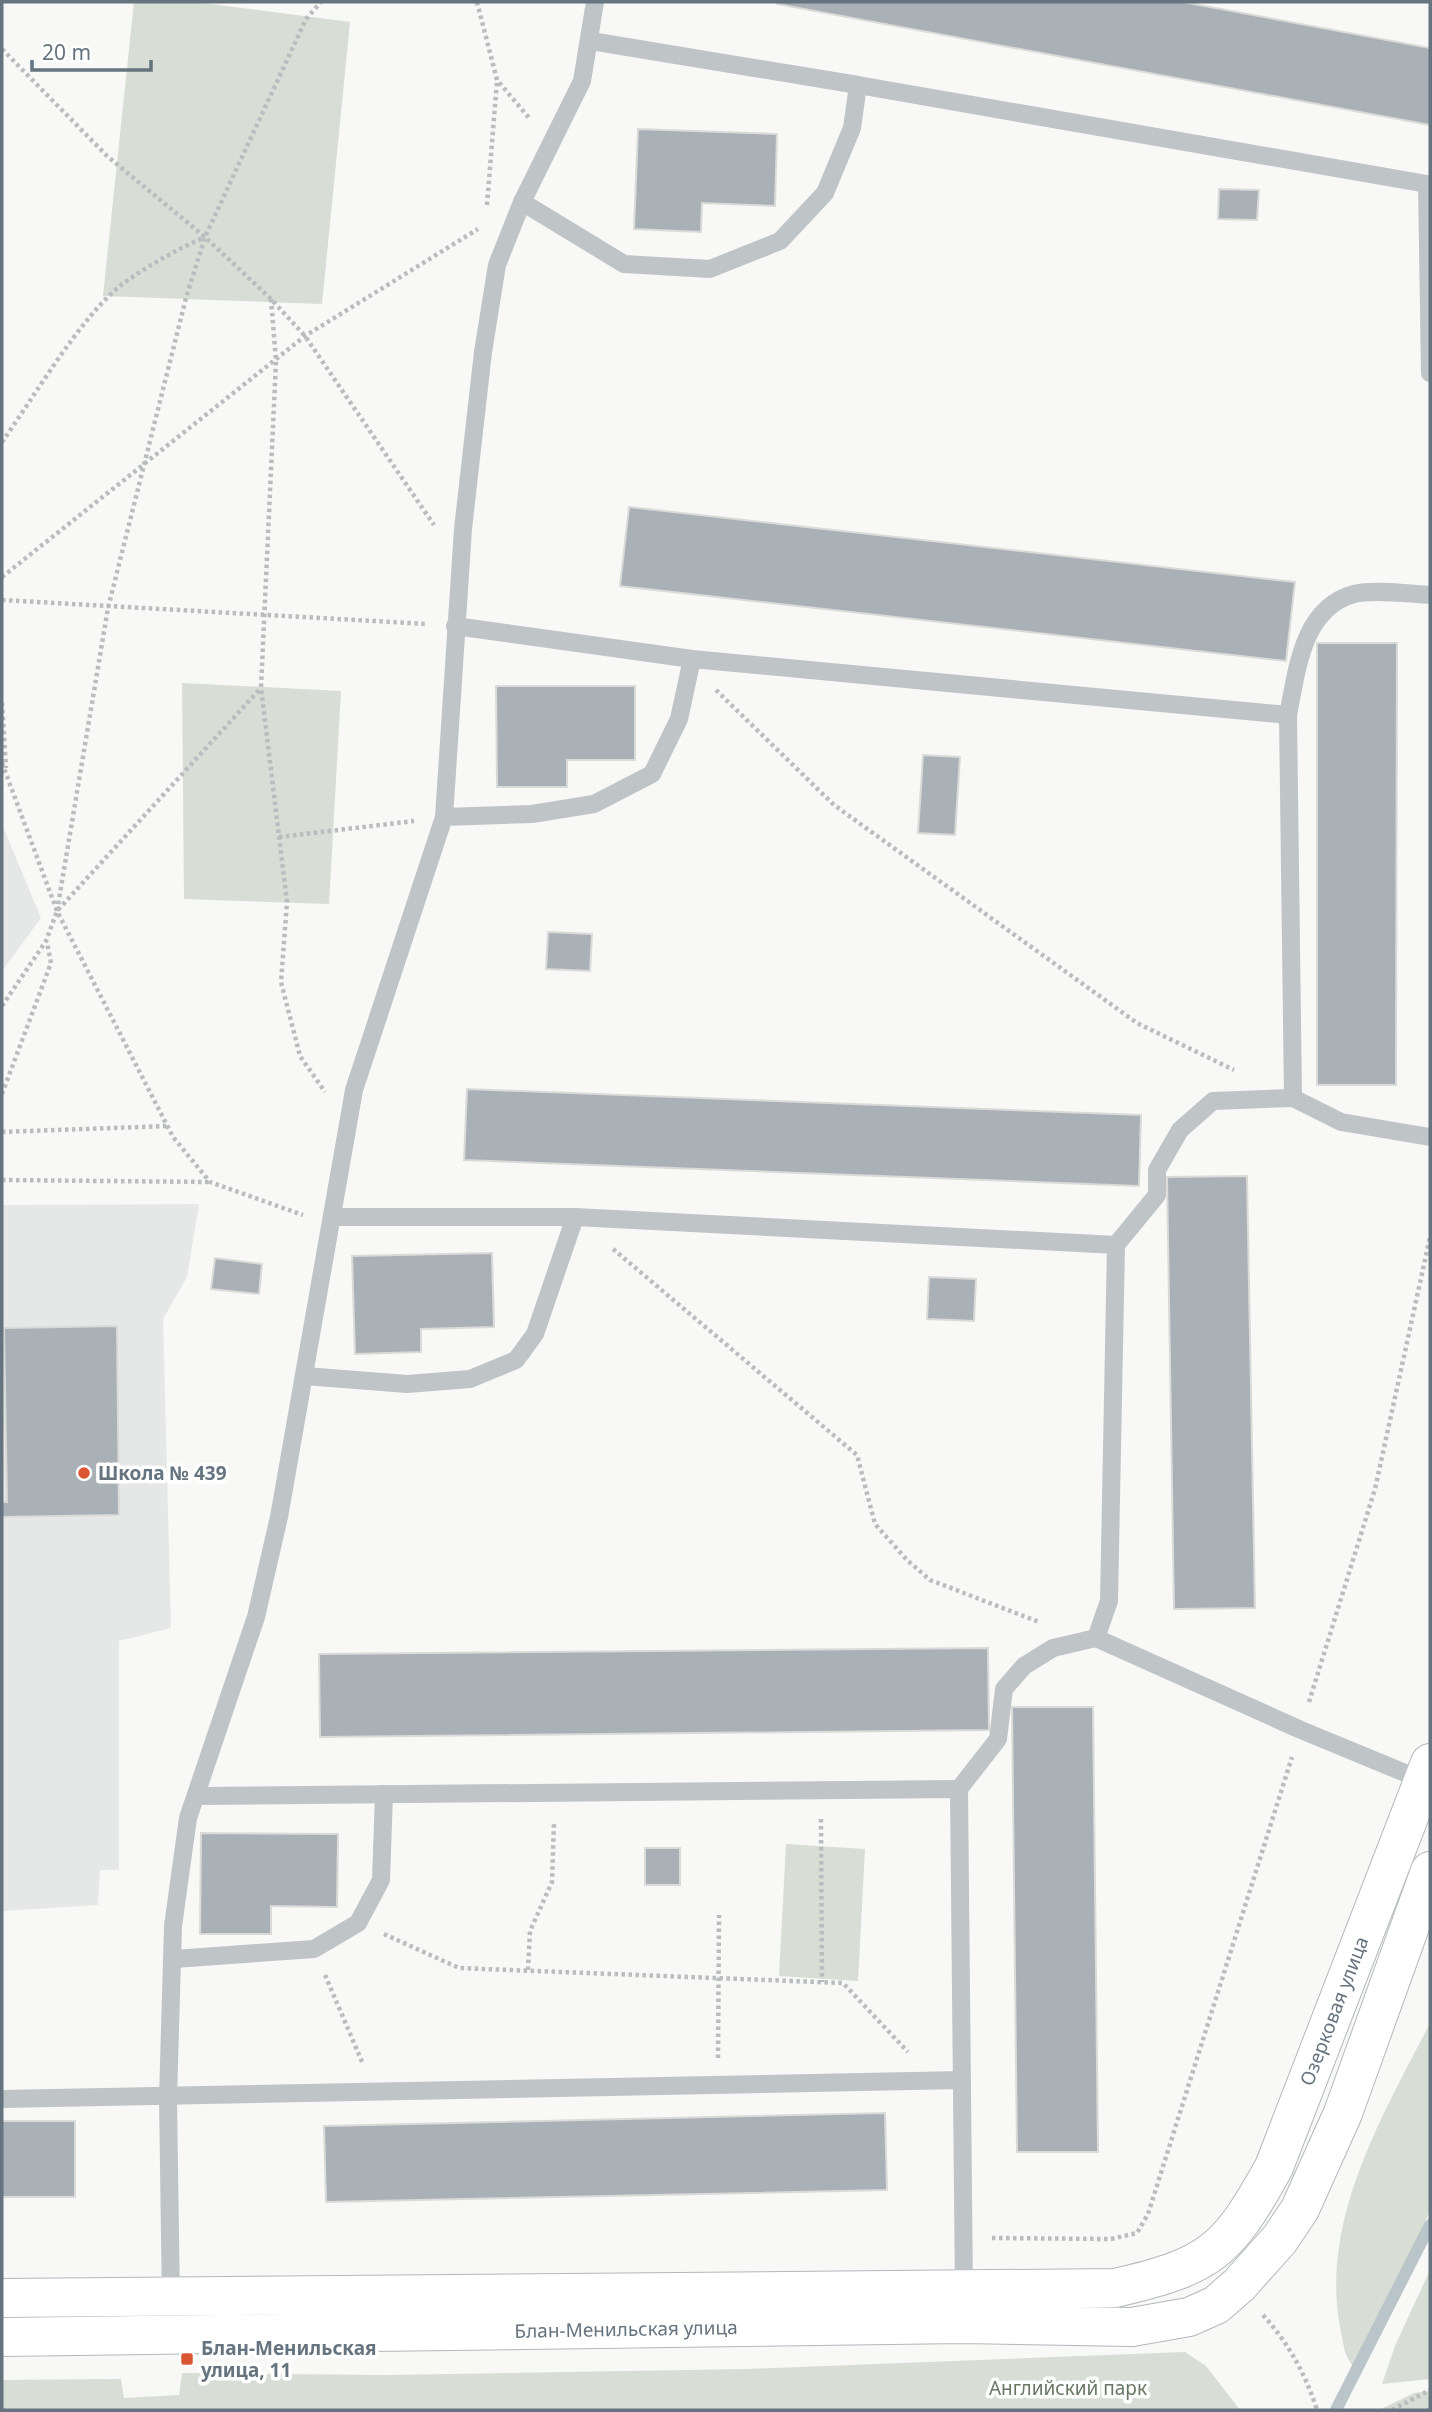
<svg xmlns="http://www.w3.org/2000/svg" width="1432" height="2412" viewBox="0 0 1432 2412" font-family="'Noto Sans',sans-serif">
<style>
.built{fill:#e6e7e7}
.green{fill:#d8ddd5}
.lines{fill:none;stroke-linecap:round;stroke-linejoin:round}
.stream{stroke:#b9c5c9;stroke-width:12}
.building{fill:#a9b1b6;stroke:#dadad8;stroke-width:2}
.secondary-casing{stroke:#b2b8bc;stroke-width:40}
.path{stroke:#babdbf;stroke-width:4.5;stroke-dasharray:3.5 3.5;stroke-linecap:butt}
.lane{stroke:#bfc4c7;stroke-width:18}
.secondary{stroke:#fff;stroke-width:38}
.poi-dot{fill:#db5733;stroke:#fff;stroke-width:2.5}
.labels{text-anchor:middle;stroke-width:7;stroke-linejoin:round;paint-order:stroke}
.poi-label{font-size:19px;font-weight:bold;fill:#65747f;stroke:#fff;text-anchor:start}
.street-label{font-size:19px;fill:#65747f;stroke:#fff}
.park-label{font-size:19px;fill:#677863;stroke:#fff}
</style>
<rect width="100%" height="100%" fill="#f8f8f6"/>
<g class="built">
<path d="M2,824L41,918L2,971Z"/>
<path d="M199,1204L187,1277L163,1319L171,1628L119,1641V1870H100L98,1905L2,1911V1205Z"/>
</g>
<g class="green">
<path d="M134,2H195L350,22L322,304L103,296Z"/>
<path d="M182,683L341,691L329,904L184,899Z"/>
<path d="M786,1844L865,1849L858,1981L779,1976Z"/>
<path d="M1430,2023V2210L1361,2373C1343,2358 1345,2350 1340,2327C1320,2219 1383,2115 1430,2023Z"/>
<path d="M1430,2270V2379L1382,2384L1395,2346Z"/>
<path d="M1185,2352L1206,2366L1240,2410H2V2380L121,2379L124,2398L179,2395L182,2373L387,2375L747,2369Z"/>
<path d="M1430,2391V2410H1379L1414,2393Z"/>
</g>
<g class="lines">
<path class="stream" d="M1336,2410L1430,2225"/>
</g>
<g class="building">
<path d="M777,2H1183L1430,48V125L777,4Z"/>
<path d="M638,129L777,134L775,206L702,203L701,232L634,229Z"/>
<path d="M1219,189L1259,190L1257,220L1218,219Z"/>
<path d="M629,507L1295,582L1286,661L620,586Z"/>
<path d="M1317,643H1397L1396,1085H1317Z"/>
<path d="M496,686H635V760H567V787H497Z"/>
<path d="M923,755L960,757L955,835L918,833Z"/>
<path d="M548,932L592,934L590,971L546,969Z"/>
<path d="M467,1089L1141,1115L1139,1186L464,1160Z"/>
<path d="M1247,1176L1255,1608L1174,1609L1167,1177Z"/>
<path d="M492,1253L494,1327L421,1329V1352L355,1354L352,1256Z"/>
<path d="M215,1258L262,1264L259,1294L211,1289Z"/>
<path d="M929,1277L976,1279L974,1321L927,1319Z"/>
<path d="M117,1326L119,1515L2,1517V1502H7L4,1328Z"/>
<path d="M988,1648L989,1730L320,1737L319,1654Z"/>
<path d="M1012,1707H1093L1098,2152H1017Z"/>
<path d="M201,1833L338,1834L337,1907L271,1906V1934H200Z"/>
<rect x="645" y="1848" width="35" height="37"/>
<path d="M885,2113L887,2190L326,2202L324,2126Z"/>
<rect x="2" y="2121" width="73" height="76"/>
</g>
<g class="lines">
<g class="secondary-casing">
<g id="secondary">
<path d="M2,2298L1115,2288C1211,2266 1227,2252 1274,2167L1430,1763"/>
<path d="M2,2337L963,2324L1132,2327L1189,2317L1216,2305L1239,2285L1280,2239L1300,2209L1343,2113L1430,1871"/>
</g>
</g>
<g class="path">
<path d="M477,2L497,80L530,119"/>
<path d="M2,49L107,156L205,237L271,299L305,336L434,525"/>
<path d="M487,205L497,81"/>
<path d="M271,299L276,361L261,688L287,902L281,982L300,1056L325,1092"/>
<path d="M2,442C34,397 80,318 121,285C147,266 176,250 205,237"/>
<path d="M2,577L305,336L478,229"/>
<path d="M2,600L427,624"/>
<path d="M716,690L834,805L1137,1023L1234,1070"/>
<path d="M2,703L6,768"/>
<path d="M2,763L57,911L173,1137L210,1182L303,1215"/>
<path d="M279,837L414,821"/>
<path d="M57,911L108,608L186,298L205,237L306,19L321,2"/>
<path d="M2,1006L46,941L57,911L260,689"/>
<path d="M2,1094L51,963L47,942"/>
<path d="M2,1132L167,1126"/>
<path d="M2,1180L209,1182"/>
<path d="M613,1249L857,1455L875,1524L907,1560L930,1580L1039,1622"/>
<path d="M1309,1702L1375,1489L1430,1237"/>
<path d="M821,1819L822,1982"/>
<path d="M384,1934L459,1968L843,1983L908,2052"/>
<path d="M528,1970L530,1931L552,1882L554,1822"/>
<path d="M325,1975L363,2064"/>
<path d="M718,2058L719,1915"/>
<path d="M992,2238L1111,2239L1137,2233L1148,2214L1292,1757"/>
<path d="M1263,2315C1289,2344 1305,2373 1317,2410"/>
<path d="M1392,2410L1430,2390"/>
</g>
<g class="lane">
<path d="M591,41L858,85"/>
<path d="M522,202L624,264L710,269L780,241L825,193L852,128L858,85L1427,184L1430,373"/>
<path d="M455,626L692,659"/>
<path d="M1288,715C1297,671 1302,608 1354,594C1373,589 1410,594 1430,595"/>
<path d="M444,817L532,814L594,804L652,774L679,719L692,659L1288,715L1293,1098L1341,1122L1430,1137"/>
<path d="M332,1217H575L1116,1245L1109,1601L1096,1638L1301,1730L1427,1782"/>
<path d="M1116,1245L1157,1195V1170L1180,1130L1213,1101L1293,1098"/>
<path d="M305,1376L407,1384L470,1379L516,1360L535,1334L575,1217"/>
<path d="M959,1789L998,1739L1004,1689L1024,1666L1053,1648L1096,1638"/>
<path d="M196,1796L959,1789L964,2293"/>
<path d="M174,1959L314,1949L358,1923L381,1880L384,1794"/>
<path d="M2,2099L962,2080"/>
<path d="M171,2302L168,2098L173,1926L188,1818L256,1617L279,1517L354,1090L444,817L463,529L483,352L497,265L522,202L582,81L595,2"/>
</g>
<use href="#secondary" class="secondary"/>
</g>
<g class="poi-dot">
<circle cx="84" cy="1473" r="7"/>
<rect x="180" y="2352" width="14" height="14" rx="3.5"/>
</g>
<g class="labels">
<g class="poi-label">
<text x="98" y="1480">Школа № 439</text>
<text x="201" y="2355">Блан-Менильская<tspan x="201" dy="22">улица, 11</tspan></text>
</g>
<g class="street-label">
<text transform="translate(1334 2011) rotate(-69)" y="7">Озерковая улица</text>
<text transform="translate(626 2329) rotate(-1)" y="7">Блан-Менильская улица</text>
</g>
<g class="park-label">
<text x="1068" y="2395">Английский парк</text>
</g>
</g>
<rect width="1432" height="2412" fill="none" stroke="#65747f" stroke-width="7"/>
<path d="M32 60v10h119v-10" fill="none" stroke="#65747f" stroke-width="3.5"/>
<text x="42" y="60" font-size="21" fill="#65747f" stroke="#ffffff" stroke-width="5" paint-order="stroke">20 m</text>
</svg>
